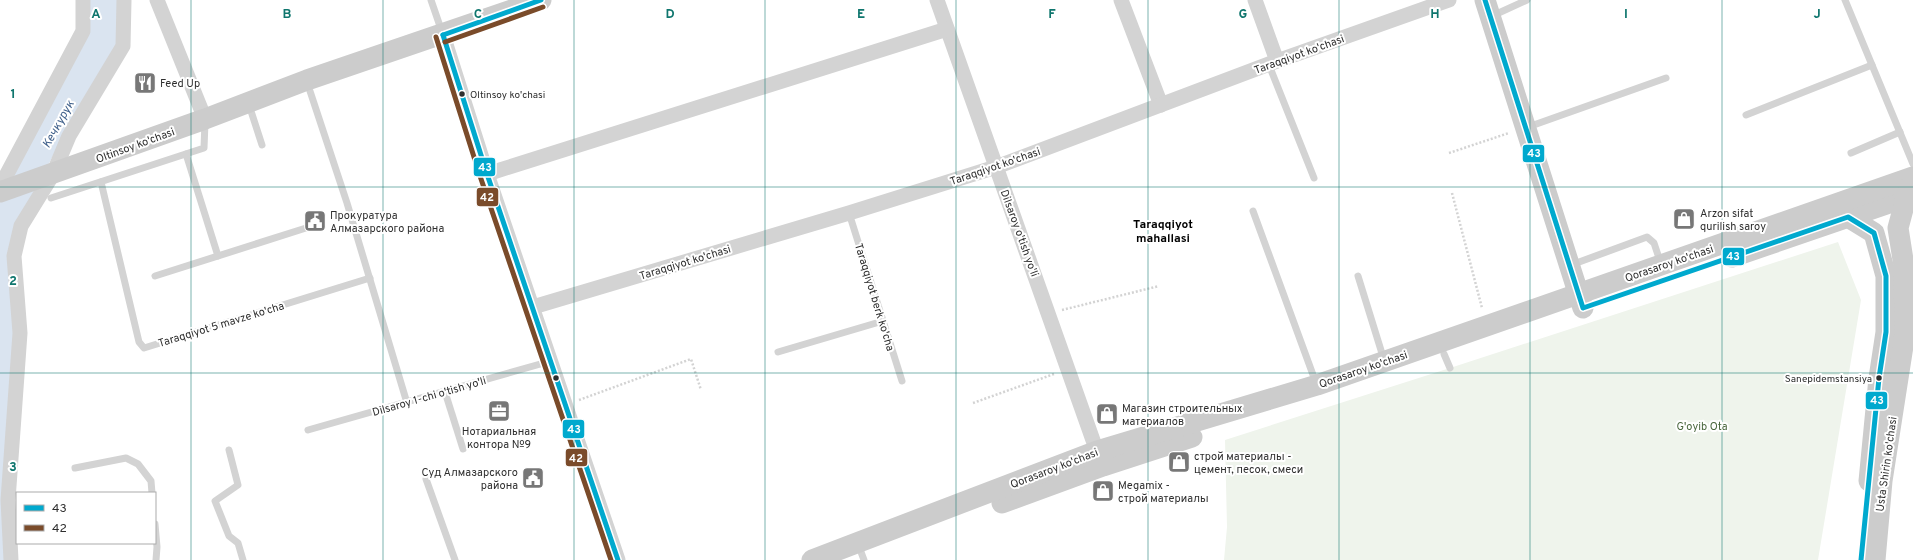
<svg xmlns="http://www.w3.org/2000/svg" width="1913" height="560" viewBox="0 0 1913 560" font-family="Overpass,sans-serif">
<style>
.green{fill:#eff4ec}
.water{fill:#dae4f0}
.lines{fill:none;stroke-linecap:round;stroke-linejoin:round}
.path{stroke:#d3d3d3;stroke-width:2.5;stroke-dasharray:2 2;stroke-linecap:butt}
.lane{stroke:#d3d3d3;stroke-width:7}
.street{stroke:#d3d3d3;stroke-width:15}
.secondary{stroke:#ccc;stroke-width:21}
.bus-1-casing{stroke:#fff;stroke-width:8}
.bus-2-casing{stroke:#fff;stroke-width:8}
.bus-1{stroke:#00a9ce;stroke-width:5}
.bus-2{stroke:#7a4b2a;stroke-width:5}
.grid{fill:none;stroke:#0f766e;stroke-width:1;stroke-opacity:0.55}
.bus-dot{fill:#2e2e2e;stroke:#fff;stroke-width:1.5}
.labels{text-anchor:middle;stroke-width:4;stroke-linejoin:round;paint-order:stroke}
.bus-label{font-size:10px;fill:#2e2e2e;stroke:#fff;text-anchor:start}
.street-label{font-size:11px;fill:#2e2e2e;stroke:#fff}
.poi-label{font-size:11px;fill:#2e2e2e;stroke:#fff;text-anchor:start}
.park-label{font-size:11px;fill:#4a673e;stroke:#fff}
.water-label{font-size:12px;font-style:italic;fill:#41618b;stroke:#fff}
.neighbourhood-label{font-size:12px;font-weight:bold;fill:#000;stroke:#fff}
.grid-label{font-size:13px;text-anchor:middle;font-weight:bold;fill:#0f766e;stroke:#fff;stroke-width:4;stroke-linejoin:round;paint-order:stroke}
.line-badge{stroke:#fff;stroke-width:1.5}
.badge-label{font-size:11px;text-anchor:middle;font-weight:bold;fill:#fff}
</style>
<rect width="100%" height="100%" fill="#fff"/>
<path class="green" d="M1838,242L1861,300L1818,560H1224L1227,527L1225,440L1450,368Z"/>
<path class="water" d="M88,0H120V45L63,136L18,224L17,334L7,560H0V202L37,124Z"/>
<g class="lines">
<g class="path">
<path d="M1449,153L1509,133"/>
<path d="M1452,193L1482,308"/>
<path d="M1062,310L1159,286"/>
<path d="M579,400L691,359L701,390"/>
<path d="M973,403L1054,374"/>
</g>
<g class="lane">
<path d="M431,0L442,32"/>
<path d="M1845,0L1913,164"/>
<path d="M1492,16L1527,0"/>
<path d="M1269,65L1314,178"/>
<path d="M307,82L347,203L407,403"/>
<path d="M249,105L262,145"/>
<path d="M1746,115L1872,65"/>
<path d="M1528,127L1666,78"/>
<path d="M1851,153L1900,132"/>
<path d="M186,154L218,256"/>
<path d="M101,182L139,342L144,348L370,278"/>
<path d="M51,198L204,148L205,122"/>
<path d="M1253,211L1316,383"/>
<path d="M849,213L902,381"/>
<path d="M1571,265L1647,237L1654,243L1661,264"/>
<path d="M155,276L306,228"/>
<path d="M1358,276L1384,360"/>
<path d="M778,352L883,321"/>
<path d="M1444,354L1450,368"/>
<path d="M445,392L463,449"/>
<path d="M308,430L551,361"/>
<path d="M229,450L238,485L215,501L229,536L238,543L243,560"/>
<path d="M75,468L126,458L138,464L151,481L152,493"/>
<path d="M426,479L455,560"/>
<path d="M155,524L157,547L156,560"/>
<path d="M858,544L864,560"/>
</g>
<g class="street">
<path d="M157,0L205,119"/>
<path d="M937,0L1100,460"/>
<path d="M1121,0L1161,105"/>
<path d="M1255,0L1277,61"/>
<path d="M443,35L487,174L618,560"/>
<path d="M487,174L947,29"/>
<path d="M0,187L83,31V0"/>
<path d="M533,307L849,213L996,167L1277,61L1449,0"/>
<path d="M11,560L8,500L20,333L14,256L21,226L53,174L69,136L123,46L124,0"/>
</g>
<g class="secondary">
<path d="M1485,0L1583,308"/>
<path d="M0,192L205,119L307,80L541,0"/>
<path d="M1848,217L1874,233L1886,276V332L1879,378L1869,481"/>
<path d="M1732,257L1913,195"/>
<path d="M1002,503L1103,466L1192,437"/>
<path d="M812,560L1097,451L1317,385L1913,177"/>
<path d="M1875,560L1882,481L1905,333L1904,266L1898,228L1909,187"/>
</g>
<g class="bus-1-casing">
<g id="bus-1">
<path d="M1485,0L1583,308L1848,217L1874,233L1886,276V332L1879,378L1861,560"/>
<path d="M443,35L487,174L618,560"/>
<path d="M443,35L541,0"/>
</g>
</g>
<g class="bus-2-casing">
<g id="bus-2">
<path d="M436,37L480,176L611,560"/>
<path d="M445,42L543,7"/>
</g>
</g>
<use href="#bus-1" class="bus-1"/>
<use href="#bus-2" class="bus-2"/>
</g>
<path class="grid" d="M191,0V560M383,0V560M574,0V560M765,0V560M956,0V560M1148,0V560M1339,0V560M1530,0V560M1722,0V560M0,187H1913M0,373H1913"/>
<defs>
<g id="restaurant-square" transform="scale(1.15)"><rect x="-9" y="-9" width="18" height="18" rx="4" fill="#777" stroke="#fff"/><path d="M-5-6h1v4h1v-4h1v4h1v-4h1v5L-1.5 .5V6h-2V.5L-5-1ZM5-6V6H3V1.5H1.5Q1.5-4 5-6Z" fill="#fff"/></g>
<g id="shop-square" transform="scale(1.15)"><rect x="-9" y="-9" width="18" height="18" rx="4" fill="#777" stroke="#fff"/><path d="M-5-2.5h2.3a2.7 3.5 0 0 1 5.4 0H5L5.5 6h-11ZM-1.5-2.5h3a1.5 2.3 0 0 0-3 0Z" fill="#fff"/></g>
<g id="civic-square" transform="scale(1.15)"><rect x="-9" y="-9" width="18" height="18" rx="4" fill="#777" stroke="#fff"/><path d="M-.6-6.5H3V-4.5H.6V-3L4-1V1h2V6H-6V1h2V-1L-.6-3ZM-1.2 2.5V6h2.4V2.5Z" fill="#fff"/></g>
<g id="office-square" transform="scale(1.15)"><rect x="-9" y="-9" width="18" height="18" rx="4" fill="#777" stroke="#fff"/><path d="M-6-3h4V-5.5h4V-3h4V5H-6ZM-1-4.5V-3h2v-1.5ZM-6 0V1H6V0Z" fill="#fff"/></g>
</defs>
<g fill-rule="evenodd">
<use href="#restaurant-square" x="145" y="83"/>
<use href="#shop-square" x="1684" y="219"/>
<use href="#civic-square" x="315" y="221"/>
<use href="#office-square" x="499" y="411"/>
<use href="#shop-square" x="1107" y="414"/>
<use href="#shop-square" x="1179" y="462"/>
<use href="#civic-square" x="533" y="478"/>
<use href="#shop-square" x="1103" y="491"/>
</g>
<g class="bus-dot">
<circle cx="462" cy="94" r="3.5"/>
<circle cx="556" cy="378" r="3.5"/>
<circle cx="1879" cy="378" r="3.5"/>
</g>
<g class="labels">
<g class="bus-label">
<text x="470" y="98">Oltinsoy ko'chasi</text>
<text x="1872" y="382" text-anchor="end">Sanepidemstansiya</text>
</g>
<g class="street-label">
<text transform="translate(1299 54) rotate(-20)" y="4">Taraqqiyot ko'chasi</text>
<text transform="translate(135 145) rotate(-20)" y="4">Oltinsoy ko'chasi</text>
<text transform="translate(995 166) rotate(-19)" y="4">Taraqqiyot ko'chasi</text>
<text transform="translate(1020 233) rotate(70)" y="4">Dilsaroy o'tish yo'li</text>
<text transform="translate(685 262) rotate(-17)" y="4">Taraqqiyot ko'chasi</text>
<text transform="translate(1669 263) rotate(-19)" y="4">Qorasaroy ko'chasi</text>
<text transform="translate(875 297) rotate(73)" y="4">Taraqqiyot berk ko'cha</text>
<text transform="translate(221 324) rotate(-17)" y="4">Taraqqiyot 5 mavze ko'cha</text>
<text transform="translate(1363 369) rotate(-19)" y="4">Qorasaroy ko'chasi</text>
<text transform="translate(429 396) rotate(-16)" y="4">Dilsaroy 1-chi o'tish yo'li</text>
<text transform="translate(1886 464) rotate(-82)" y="4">Usta Shirin ko'chasi</text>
<text transform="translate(1054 468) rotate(-21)" y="4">Qorasaroy ko'chasi</text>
</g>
<g class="poi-label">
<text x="160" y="87">Feed Up</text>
<text x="1700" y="217">Arzon sifat<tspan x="1700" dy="13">qurilish saroy</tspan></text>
<text x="330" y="219">Прокуратура<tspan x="330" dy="13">Алмазарского района</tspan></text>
<text x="1122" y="412">Магазин строительных<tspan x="1122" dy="13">материалов</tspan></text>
<text x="499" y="435" text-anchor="middle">Нотариальная<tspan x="499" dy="13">контора №9</tspan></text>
<text x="1194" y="460">строй материалы -<tspan x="1194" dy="13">цемент, песок, смеси</tspan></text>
<text x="518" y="476" text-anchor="end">Суд Алмазарского<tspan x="518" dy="13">района</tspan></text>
<text x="1118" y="489">Megamix -<tspan x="1118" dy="13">строй материалы</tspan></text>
</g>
<g class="park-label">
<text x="1702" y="430">G'oyib Ota</text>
</g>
<g class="water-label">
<text transform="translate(58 124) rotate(-61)" y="4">Кечкурук</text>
</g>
<g class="neighbourhood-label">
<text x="1163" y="228">Taraqqiyot<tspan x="1163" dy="14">mahallasi</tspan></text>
</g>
</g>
<g class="grid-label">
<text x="96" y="18">A</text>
<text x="287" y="18">B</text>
<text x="478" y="18">C</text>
<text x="670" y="18">D</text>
<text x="861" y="18">E</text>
<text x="1052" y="18">F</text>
<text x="1243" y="18">G</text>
<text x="1435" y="18">H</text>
<text x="1626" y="18">I</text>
<text x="1817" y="18">J</text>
<text x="13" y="98">1</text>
<text x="13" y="285">2</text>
<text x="13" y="471">3</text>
</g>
<g class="line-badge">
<rect x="1522" y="144" width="23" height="19" rx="4" fill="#00a9ce"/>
<rect x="473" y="157" width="23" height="20" rx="4" fill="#00a9ce"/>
<rect x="476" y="187" width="23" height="20" rx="4" fill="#7a4b2a"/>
<rect x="1722" y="247" width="23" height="19" rx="4" fill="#00a9ce"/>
<rect x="1865" y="391" width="23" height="19" rx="4" fill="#00a9ce"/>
<rect x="562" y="419" width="23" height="20" rx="4" fill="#00a9ce"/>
<rect x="565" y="448" width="23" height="19" rx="4" fill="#7a4b2a"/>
</g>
<g class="badge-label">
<text x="1534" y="157">43</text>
<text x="485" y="171">43</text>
<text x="487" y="201">42</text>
<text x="1733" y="260">43</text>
<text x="1877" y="404">43</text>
<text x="574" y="433">43</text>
<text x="576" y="462">42</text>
</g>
<rect x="16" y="492" width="140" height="52" fill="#ffffff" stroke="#ababab"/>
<rect x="24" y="505" width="20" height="6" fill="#00a9ce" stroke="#ababab"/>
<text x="52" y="512" font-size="12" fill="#2e2e2e">43</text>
<rect x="24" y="525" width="20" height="6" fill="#7a4b2a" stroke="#ababab"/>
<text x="52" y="532" font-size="12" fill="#2e2e2e">42</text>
</svg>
